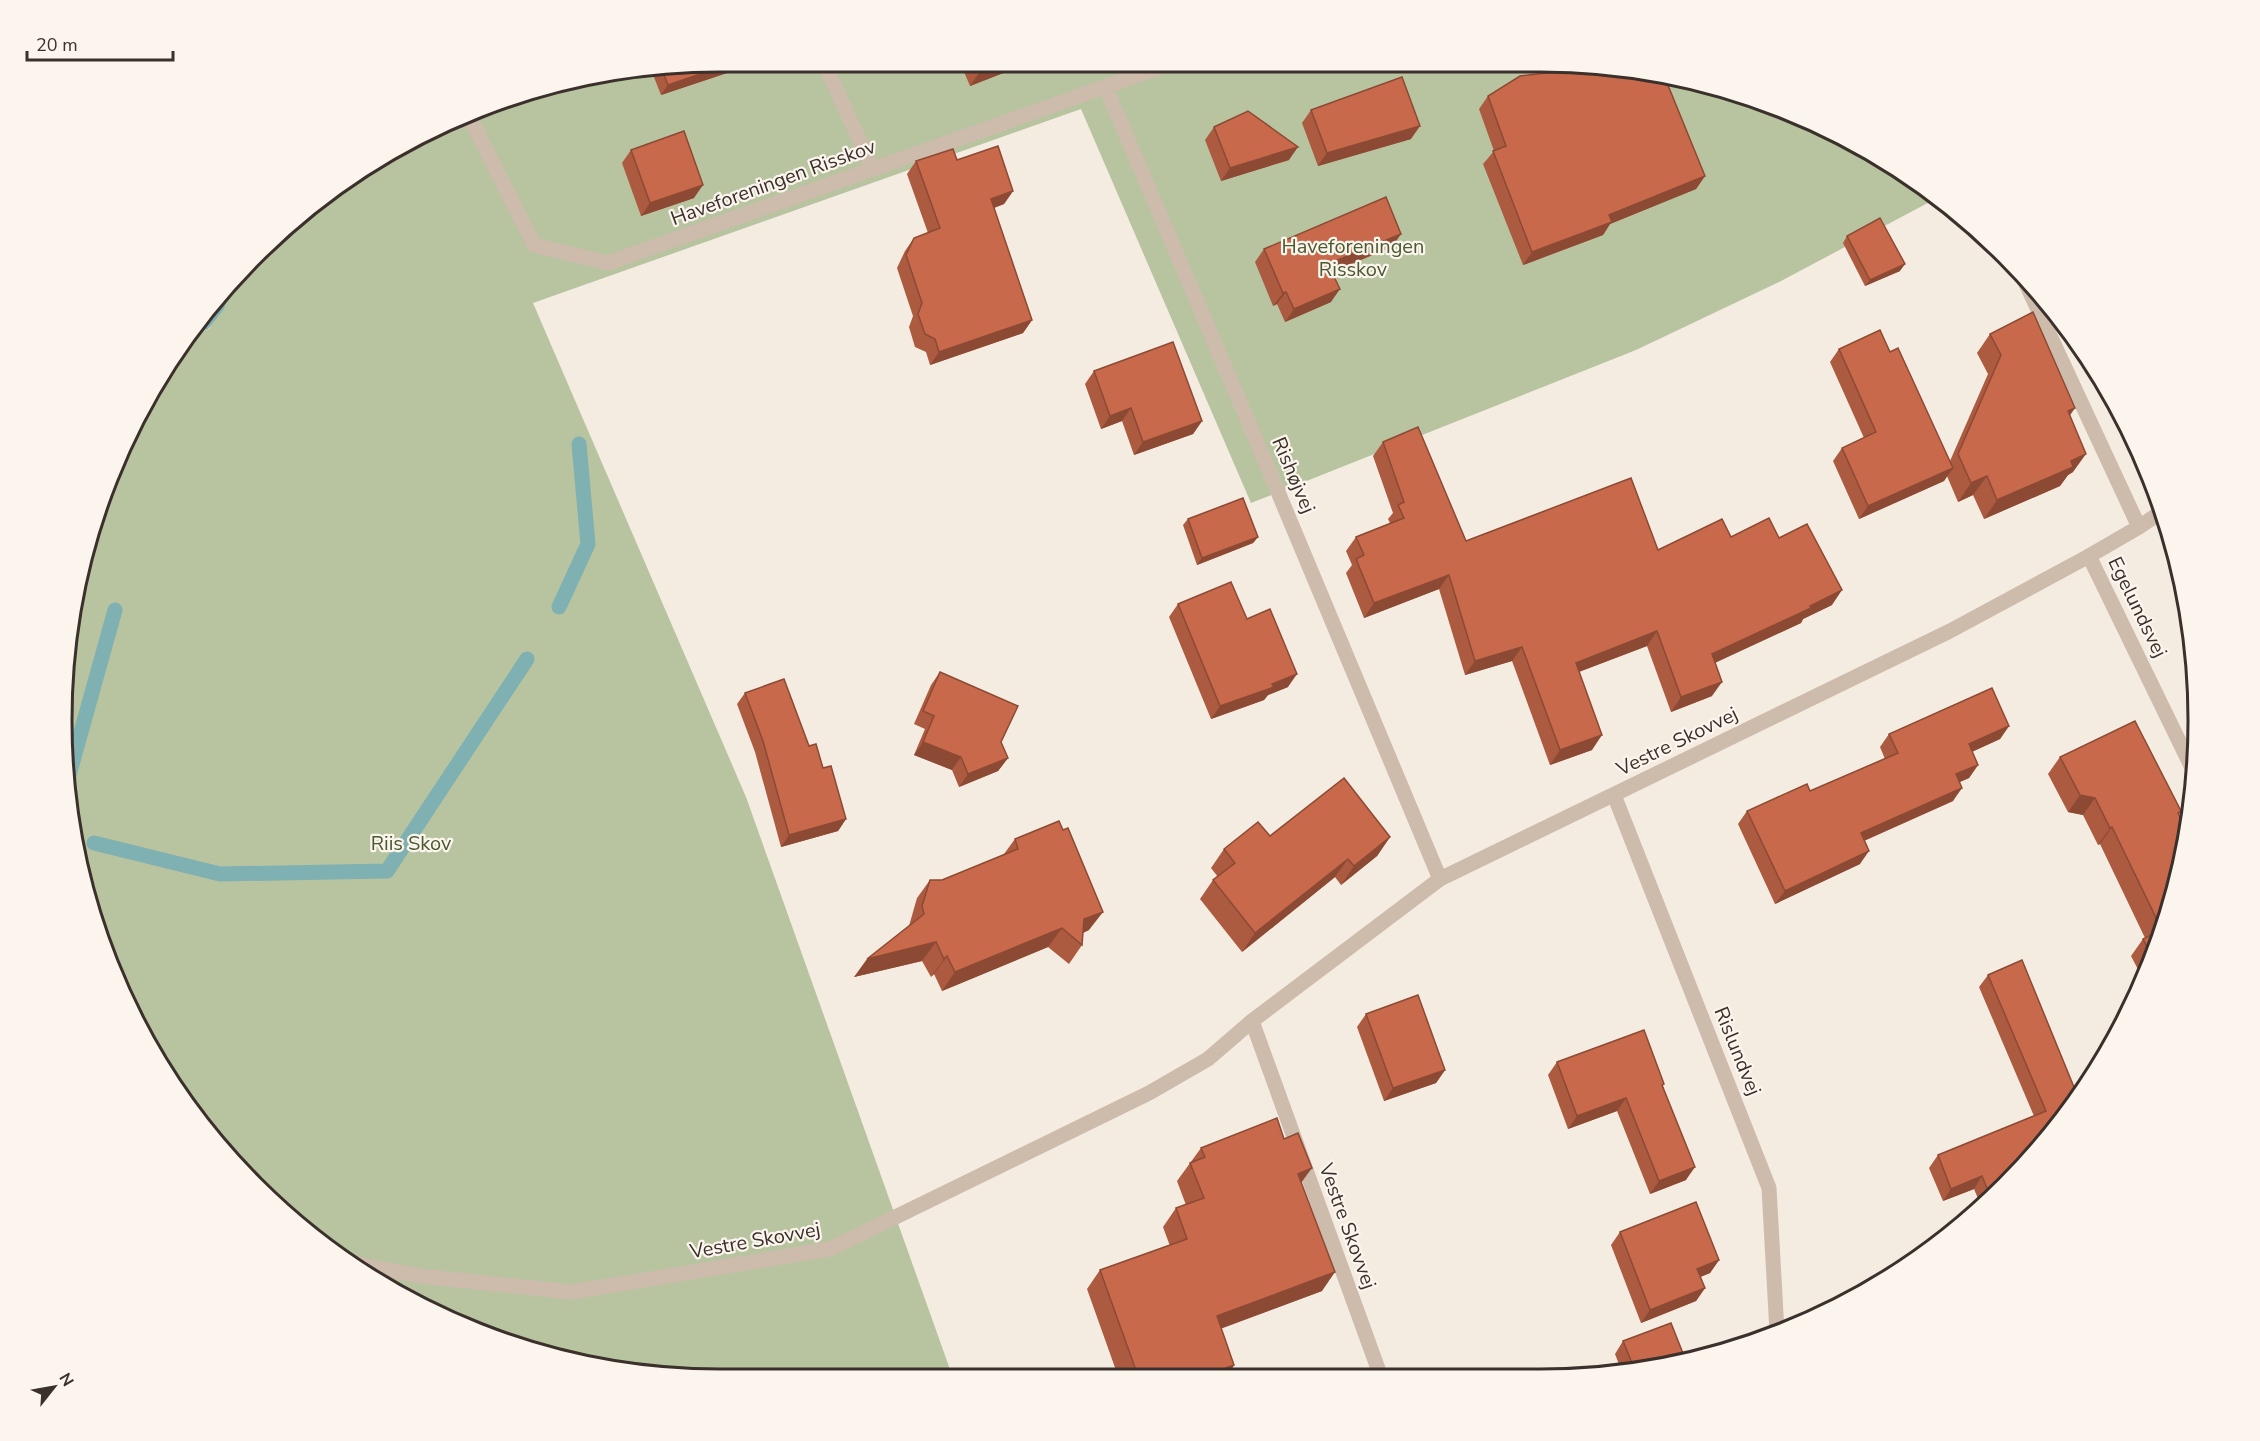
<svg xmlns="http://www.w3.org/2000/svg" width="2260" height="1441" viewBox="0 0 2260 1441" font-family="'Nunito Sans',sans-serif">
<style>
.green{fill:#b8c4a0}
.water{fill:#7fb0b2}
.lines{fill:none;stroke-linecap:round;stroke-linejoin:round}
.stream{stroke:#7fb0b2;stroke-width:15}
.minor{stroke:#cdbbac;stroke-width:15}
.wall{fill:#ac5a40}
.shaded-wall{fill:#8c4a34}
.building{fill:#c8694b;stroke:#8c4a34;stroke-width:1.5}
.labels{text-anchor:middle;stroke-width:4.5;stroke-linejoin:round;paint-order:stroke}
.street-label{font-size:20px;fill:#3b302b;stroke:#fbf5ee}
.park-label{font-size:20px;fill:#4a5a2e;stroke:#fbf5ee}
.rim{fill:none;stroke:#3b302b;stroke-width:3}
</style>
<rect width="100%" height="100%" fill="#f4ebe1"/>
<path class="green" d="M634,67H1625L1792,112L1939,197L1781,281L1636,350L1251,503L1081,109L533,303L746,797L952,1375L635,1374L469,1329L319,1243L225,1155L172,1086L112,973L84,891L67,806L63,678L97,508L150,391L187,335L209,329L231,284L286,225L354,173L509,96Z"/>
<path class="water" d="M231,284L224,309L208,329L187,335L198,319Z"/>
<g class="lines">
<g class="stream">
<path d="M559,607L588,544L579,444"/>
<path d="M66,786L115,610"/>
<path d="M94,843L220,874L387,871L527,659"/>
</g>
<g class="minor">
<path d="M826,67L872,168"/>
<path d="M1106,88L1273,480L1440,879"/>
<path d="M469,116L534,245L608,263L1161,67"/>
<path d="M2021,273L2139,527"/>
<path d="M2089,556L2195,774"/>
<path d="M1614,795L1769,1188L1777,1332"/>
<path d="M1252,1021L1381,1377"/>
<path d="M354,1263L419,1276L572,1292L830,1249L1149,1093L1208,1059L1252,1021L1440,879L1950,631L2089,556L2139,527L2164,510"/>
</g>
</g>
<g class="wall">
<path d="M650,67H745L661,95Z"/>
<path d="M962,67H1013L1011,70L970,86Z"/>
<path d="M1488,96L1705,176L1696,189L1610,224L1603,235L1523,265L1483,164L1494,151L1479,109Z"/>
<path d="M1311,110L1411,139L1318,166L1302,123Z"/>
<path d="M1214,127L1289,160L1221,181L1205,140Z"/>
<path d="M631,150L694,198L641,216L622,163Z"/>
<path d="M957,160L1013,191L1004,204L994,208L1032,320L1023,333L930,365L926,352L915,347L909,327L913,316L897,268L905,251L914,238L928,233L907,174L916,161Z"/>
<path d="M1847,236L1900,271L1865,286L1843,243Z"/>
<path d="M1392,247L1332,272L1331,302L1285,322L1277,304L1273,306L1255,262L1264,249Z"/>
<path d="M1990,334L2070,415L2073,472L2068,475L2060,486L1984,519L1973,495L1958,502L1947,476L1944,481L1859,519L1833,461L1842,448L1864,438L1830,362L1839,349L1890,352L1950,461L1988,374L1977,353Z"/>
<path d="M1094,371L1202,421L1193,434L1134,455L1122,421L1101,429L1085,384Z"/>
<path d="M1383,442L1466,541L1658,550L1731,537L1779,538L1832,605L1803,619L1801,623L1715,662L1712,696L1671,712L1647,646L1579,672L1592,750L1550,765L1512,661L1465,675L1439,589L1364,618L1346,573L1352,565L1346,551L1356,537L1390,523L1388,519L1393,513L1373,456Z"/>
<path d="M1188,519L1258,537L1253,543L1197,565L1183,525Z"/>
<path d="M1178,604L1247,619L1288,687L1268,695L1264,700L1211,719L1169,617Z"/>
<path d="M940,672L1001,742L1008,758L998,771L959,787L952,770L914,755L925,729L914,724L931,685Z"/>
<path d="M745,693L809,746L823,768L846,819L838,831L781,847L755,752L737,704Z"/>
<path d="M2009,726L2000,739L1972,752L1978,765L1969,778L1960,782L1953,801L1864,841L1860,864L1775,904L1738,824L1747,811L1810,791L1885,759L1880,747L1889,734Z"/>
<path d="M2060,757L2181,811L2179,815V875H2177L2176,891L2143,979L2131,956L2143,939L2145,938L2100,844L2098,845L2083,815L2068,812L2048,774Z"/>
<path d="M1270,836L1390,837L1377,856L1341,885L1335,877L1242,952L1200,899L1213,880L1218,877L1211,868L1224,849Z"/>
<path d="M1015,839L1089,930L1083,933L1082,945L1069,964L1048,947L942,991L934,974L931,977L922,961L854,977L909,926L917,898L930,880H942L1004,854Z"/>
<path d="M1988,975L2062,1122L1982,1208L1974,1189L1943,1201L1929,1168L1938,1155L2034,1116L1979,987Z"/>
<path d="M1366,1014L1445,1070L1436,1083L1384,1101L1357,1027Z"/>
<path d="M1557,1062L1663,1086L1686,1180L1650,1194L1617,1111L1568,1129L1548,1075Z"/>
<path d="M1201,1148L1301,1183L1322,1291L1221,1328L1234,1365L1227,1377L1118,1376L1087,1289L1100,1270L1170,1246L1163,1227L1176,1208L1186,1205L1177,1181Z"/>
<path d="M1620,1232L1719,1260L1710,1273L1700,1277L1705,1288L1696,1301L1641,1323L1611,1245Z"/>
<path d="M1623,1341L1686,1361L1622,1372L1615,1354Z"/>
</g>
<g class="shaded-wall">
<path d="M721,67H745L661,95L668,85Z"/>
<path d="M994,67H1013L1011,70L970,86L979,73Z"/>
<path d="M1420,126L1411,139L1318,166L1327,153Z"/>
<path d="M1298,147L1289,160L1221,181L1230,168Z"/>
<path d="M1705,176L1696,189L1610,224L1603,235L1523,265L1532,252L1609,215Z"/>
<path d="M703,185L694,198L641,216L650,203Z"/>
<path d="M1013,191L1004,204L982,212L991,199Z"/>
<path d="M1401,234L1392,247L1319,277L1328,264Z"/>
<path d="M1905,264L1900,271L1865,286L1870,280Z"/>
<path d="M1340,289L1331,302L1285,322L1294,309Z"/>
<path d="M1286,292L1277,304L1273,306L1283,293Z"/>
<path d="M1032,320L1023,333L930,365L939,352Z"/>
<path d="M1131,408L1122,421L1101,429L1110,416Z"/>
<path d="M2075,408L2062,427L2068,411Z"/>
<path d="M1202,421L1193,434L1134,455L1143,442Z"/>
<path d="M2086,454L2073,472L2068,475L2060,486L1984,519L1997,500L2071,461Z"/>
<path d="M1953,468L1944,481L1859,519L1868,506Z"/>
<path d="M1987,476L1973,495L1958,502L1971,483Z"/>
<path d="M1258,537L1253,543L1197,565L1202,558Z"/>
<path d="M1449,575L1439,589L1364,618L1374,603Z"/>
<path d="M1842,590L1832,605L1803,619L1801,623L1702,669L1712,654Z"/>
<path d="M1657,631L1647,646L1565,677L1576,663Z"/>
<path d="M1522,647L1512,661L1465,675L1475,661Z"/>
<path d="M1297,674L1288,687L1268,695L1264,700L1211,719L1220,706Z"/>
<path d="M1722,682L1712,696L1671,712L1681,697Z"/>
<path d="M2009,726L2000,739L1960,757L1969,744Z"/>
<path d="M1602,735L1592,750L1550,765L1560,750Z"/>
<path d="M923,742L961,757L952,770L914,755Z"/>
<path d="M1008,758L998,771L959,787L968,774Z"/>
<path d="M1978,765L1969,778L1947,787L1956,774Z"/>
<path d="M1962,788L1953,801L1852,846L1861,833Z"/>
<path d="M2080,795L2095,798L2083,815L2068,812Z"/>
<path d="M846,819L838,831L781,847L789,835Z"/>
<path d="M2112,827L2100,844L2098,845L2110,828Z"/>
<path d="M1390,837L1377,856L1341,885L1354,866Z"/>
<path d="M1869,851L1860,864L1775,904L1785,891Z"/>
<path d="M1348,859L1335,877L1242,952L1255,933Z"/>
<path d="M2181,862L2179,875L2161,884L2173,866Z"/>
<path d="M1103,912L1089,930L1071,938L1084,919Z"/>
<path d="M1062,928L1048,947L942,991L955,972Z"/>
<path d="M936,942L922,961L854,977L867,959Z"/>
<path d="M947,956L934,974L931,977L944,959Z"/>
<path d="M1445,1070L1436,1083L1384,1101L1393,1088Z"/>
<path d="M1626,1098L1617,1111L1568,1129L1577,1116Z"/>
<path d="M1695,1167L1686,1180L1650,1194L1659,1181Z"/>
<path d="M1312,1168L1298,1187V1174Z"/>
<path d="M1982,1176L1974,1189L1943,1201L1951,1189Z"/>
<path d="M1719,1260L1710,1273L1688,1282L1697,1269Z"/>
<path d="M1335,1272L1322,1291L1204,1335L1217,1316Z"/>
<path d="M1705,1288L1696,1301L1641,1323L1650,1310Z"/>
<path d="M1234,1365L1227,1377L1204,1376Z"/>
<path d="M1194,1369L1189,1376H1175Z"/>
</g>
<g class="building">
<path d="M661,67H721L668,85Z"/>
<path d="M976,67H994L979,73Z"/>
<path d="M1573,67H1625L1665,78L1705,176L1609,215L1612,222L1532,252L1493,151L1506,146L1488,96L1520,76L1563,71Z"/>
<path d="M1402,77L1420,126L1327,153L1311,110Z"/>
<path d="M1248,111L1298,147L1230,168L1214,127Z"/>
<path d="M684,131L703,185L650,203L631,150Z"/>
<path d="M998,146L1013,191L991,199L1032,320L939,352L935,339L925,334L918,314L922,303L906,255L914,238L940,228L916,161L953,149L957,160Z"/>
<path d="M1386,197L1401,234L1328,264L1340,289L1294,309L1286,292L1283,293L1264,249Z"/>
<path d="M1880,218L1905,264L1870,280L1847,236Z"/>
<path d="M2033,312L2075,408L2068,411L2086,454L2071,461L2073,467L1997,500L1987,476L1971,483L1958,454L2001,355L1990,334Z"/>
<path d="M1880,330L1890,352L1898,348L1953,468L1868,506L1842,448L1876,432L1839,349Z"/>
<path d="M1173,342L1202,421L1143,442L1131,408L1110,416L1094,371Z"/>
<path d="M1418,427L1466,541L1631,478L1658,550L1722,519L1731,537L1769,518L1779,538L1807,524L1842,590L1810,606L1811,608L1712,654L1722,682L1681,697L1657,631L1576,663L1602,735L1560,750L1522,647L1475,661L1449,575L1374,603L1356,559L1364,555L1356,537L1404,518L1398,505L1404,502L1383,442Z"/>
<path d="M1243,498L1258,537L1202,558L1188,519Z"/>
<path d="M1231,582L1247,619L1270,609L1297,674L1272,684L1274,687L1220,706L1178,604Z"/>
<path d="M940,672L1018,706L1001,742L1008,758L968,774L961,757L923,742L934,716L923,711Z"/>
<path d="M784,679L809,746L816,744L823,768L831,766L846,819L789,835L763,741L745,693Z"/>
<path d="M1992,688L2009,726L1969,744L1978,765L1956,774L1962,788L1861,833L1869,851L1785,891L1747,811L1807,784L1810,791L1898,753L1889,734Z"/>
<path d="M2135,721L2181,811L2178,813L2186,830L2181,862L2173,866L2178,877L2176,891L2162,930L2112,827L2110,828L2095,798L2080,795L2060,757Z"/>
<path d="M1344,778L1390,837L1354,866L1348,859L1255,933L1213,880L1235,863L1224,849L1258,822L1270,836Z"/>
<path d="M1059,821L1063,830L1068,828L1103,912L1084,919L1082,945L1062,928L955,972L947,956L944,959L936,942L867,959L924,914L922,906L930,880H942L1018,849L1015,839Z"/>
<path d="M2161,930L2152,956L2143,939Z"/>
<path d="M2022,960L2078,1097L2062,1122L1991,1198L1982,1176L1951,1189L1938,1155L2046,1111L1988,975Z"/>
<path d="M1418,995L1445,1070L1393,1088L1366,1014Z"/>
<path d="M1644,1030L1664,1084L1662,1085L1695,1167L1659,1181L1626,1098L1577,1116L1557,1062Z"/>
<path d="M1277,1118L1284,1139L1298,1133L1312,1168L1298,1174L1335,1272L1217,1316L1234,1365L1204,1376H1196L1194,1369L1175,1376H1138L1100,1270L1187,1239L1176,1208L1204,1198L1190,1163L1205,1157L1201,1148Z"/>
<path d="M1696,1202L1719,1260L1697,1269L1705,1288L1650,1310L1620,1232Z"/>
<path d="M1671,1323L1686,1361L1635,1370L1623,1341Z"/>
</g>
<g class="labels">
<g class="street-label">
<text transform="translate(773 182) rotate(-20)" y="7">Haveforeningen Risskov</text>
<text transform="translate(1294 475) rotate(67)" y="7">Rishøjvej</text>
<text transform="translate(2138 607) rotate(64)" y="7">Egelundsvej</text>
<text transform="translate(1677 741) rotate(-26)" y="7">Vestre Skovvej</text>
<text transform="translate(1738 1051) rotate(68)" y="7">Rislundvej</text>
<text transform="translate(1348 1226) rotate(70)" y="7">Vestre Skovvej</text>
<text transform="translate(755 1240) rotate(-10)" y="7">Vestre Skovvej</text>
</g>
<g class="park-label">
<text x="1353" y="253">Haveforeningen<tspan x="1353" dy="23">Risskov</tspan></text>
<text x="411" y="850">Riis Skov</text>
</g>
</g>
<path d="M0 0H2260V1441H0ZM720 72H1540A648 648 0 0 1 2188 720V721A648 648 0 0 1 1540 1369H720A648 648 0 0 1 72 721V720A648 648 0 0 1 720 72Z" fill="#fbf5ee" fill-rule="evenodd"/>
<path class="rim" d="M720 72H1540A648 648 0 0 1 2188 720V721A648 648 0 0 1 1540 1369H720A648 648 0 0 1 72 721V720A648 648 0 0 1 720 72Z"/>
<g transform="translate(54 1387) rotate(59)" stroke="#fbf5ee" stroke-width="4.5" paint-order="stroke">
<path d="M0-4.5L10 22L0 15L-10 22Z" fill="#3b302b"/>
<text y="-9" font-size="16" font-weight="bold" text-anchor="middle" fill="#3b302b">N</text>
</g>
<path d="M27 51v9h146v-9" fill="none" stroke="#3b302b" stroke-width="3"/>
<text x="36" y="51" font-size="18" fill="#3b302b" stroke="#fbf5ee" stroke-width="4.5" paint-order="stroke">20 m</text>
</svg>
